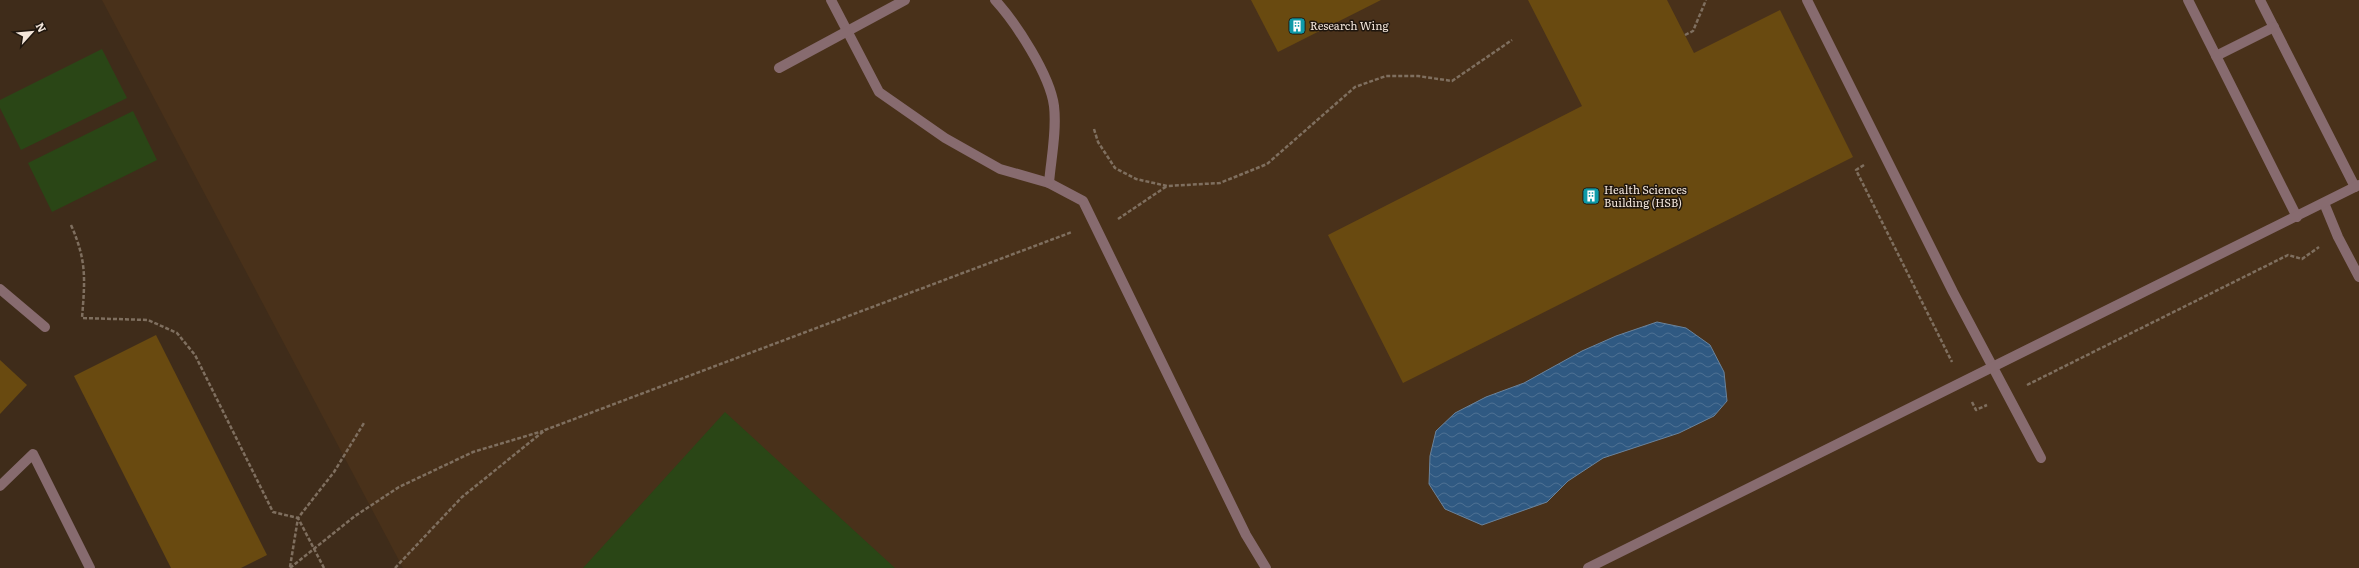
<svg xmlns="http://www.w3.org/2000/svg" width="2359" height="568" viewBox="0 0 2359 568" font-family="Literata,serif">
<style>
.built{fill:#49311a}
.park{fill:#2a4616}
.water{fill:url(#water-waves);stroke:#6a839c}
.building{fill:#694a10}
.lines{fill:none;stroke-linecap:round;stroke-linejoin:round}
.path{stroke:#7f6f5f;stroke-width:2.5;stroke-dasharray:4 2;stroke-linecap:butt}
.minor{stroke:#876b6f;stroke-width:10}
.labels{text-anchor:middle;stroke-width:3;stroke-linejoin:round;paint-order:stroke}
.poi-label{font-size:11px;fill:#f2e5da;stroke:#1f160e;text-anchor:start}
</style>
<defs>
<pattern id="water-waves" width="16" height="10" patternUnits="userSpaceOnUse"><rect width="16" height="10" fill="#2f5982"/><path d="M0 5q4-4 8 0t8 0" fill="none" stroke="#4e7193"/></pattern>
</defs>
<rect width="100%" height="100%" fill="#3f2c1a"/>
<path class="built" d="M102,0H2359V568H403Z"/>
<g class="park">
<path d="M102,49L127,98L21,150L0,108V100Z"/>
<path d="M133,111L157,160L52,212L28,163Z"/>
<path d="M725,412L895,568H583Z"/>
</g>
<path class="water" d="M1657,322L1686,328L1710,345L1724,372L1727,401L1714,416L1679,433L1603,458L1568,481L1547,502L1482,525L1445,509L1429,484L1430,456L1436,431L1455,413L1486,397L1524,383L1582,351L1616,336Z"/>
<g class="building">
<path d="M1251,0H1381L1278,52Z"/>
<path d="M1528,0H1667L1694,53L1780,10L1853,157L1403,383L1328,235L1582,106Z"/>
<path d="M156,335L267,555L241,568H171L74,376Z"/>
<path d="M0,360L27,385L0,414Z"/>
</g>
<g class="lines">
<g class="path">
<path d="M1685,35L1693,31L1706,0"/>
<path d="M1094,129L1098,142L1115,168L1136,179L1167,186L1220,183L1267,164L1355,87L1386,76H1418L1452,81L1512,40"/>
<path d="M1864,165L1856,170L1952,362"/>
<path d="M1118,219L1167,186"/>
<path d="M71,225C87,261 85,280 82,318L148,320L177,333L195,355L273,512L298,518L290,567"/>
<path d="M2027,385L2288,255L2302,259L2319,247"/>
<path d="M1972,402L1976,410L1987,405"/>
<path d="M290,568L355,516L399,487L473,452L543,431"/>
<path d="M324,568L298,518L334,472L364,423"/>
<path d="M395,568L462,497L545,430L1072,232"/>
</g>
<g class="minor">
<path d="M831,0L879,92L945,138L1000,169L1049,183L1083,201L1246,535L1266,568"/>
<path d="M995,0C1016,23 1050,75 1054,106C1057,131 1051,159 1049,183"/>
<path d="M1807,0L1953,292L2041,458"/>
<path d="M2188,0L2297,217"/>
<path d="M2260,0L2355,187"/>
<path d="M2216,56L2274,27"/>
<path d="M779,68L905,0"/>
<path d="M2324,203L2338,237L2359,277"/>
<path d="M0,289L45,327"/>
<path d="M0,486L33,454L90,568"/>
<path d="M1588,568L2359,185"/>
</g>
</g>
<defs>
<g id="building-square" transform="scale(0.9)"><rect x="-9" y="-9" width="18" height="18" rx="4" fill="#0f9aa8" stroke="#1f160e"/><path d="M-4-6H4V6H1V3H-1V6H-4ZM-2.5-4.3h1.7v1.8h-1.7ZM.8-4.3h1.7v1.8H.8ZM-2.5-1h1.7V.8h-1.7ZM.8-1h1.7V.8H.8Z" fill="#fff"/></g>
</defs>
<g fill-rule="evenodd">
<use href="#building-square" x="1297" y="26"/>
<use href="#building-square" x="1591" y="196"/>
</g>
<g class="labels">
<g class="poi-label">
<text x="1310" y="30">Research Wing</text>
<text x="1604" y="194">Health Sciences<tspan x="1604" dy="13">Building (HSB)</tspan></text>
</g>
</g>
<g transform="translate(32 32) rotate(63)" stroke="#1f160e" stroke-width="3" paint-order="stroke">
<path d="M0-3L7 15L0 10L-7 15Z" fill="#f2e5da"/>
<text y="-6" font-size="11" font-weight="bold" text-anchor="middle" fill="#f2e5da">N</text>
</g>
</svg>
